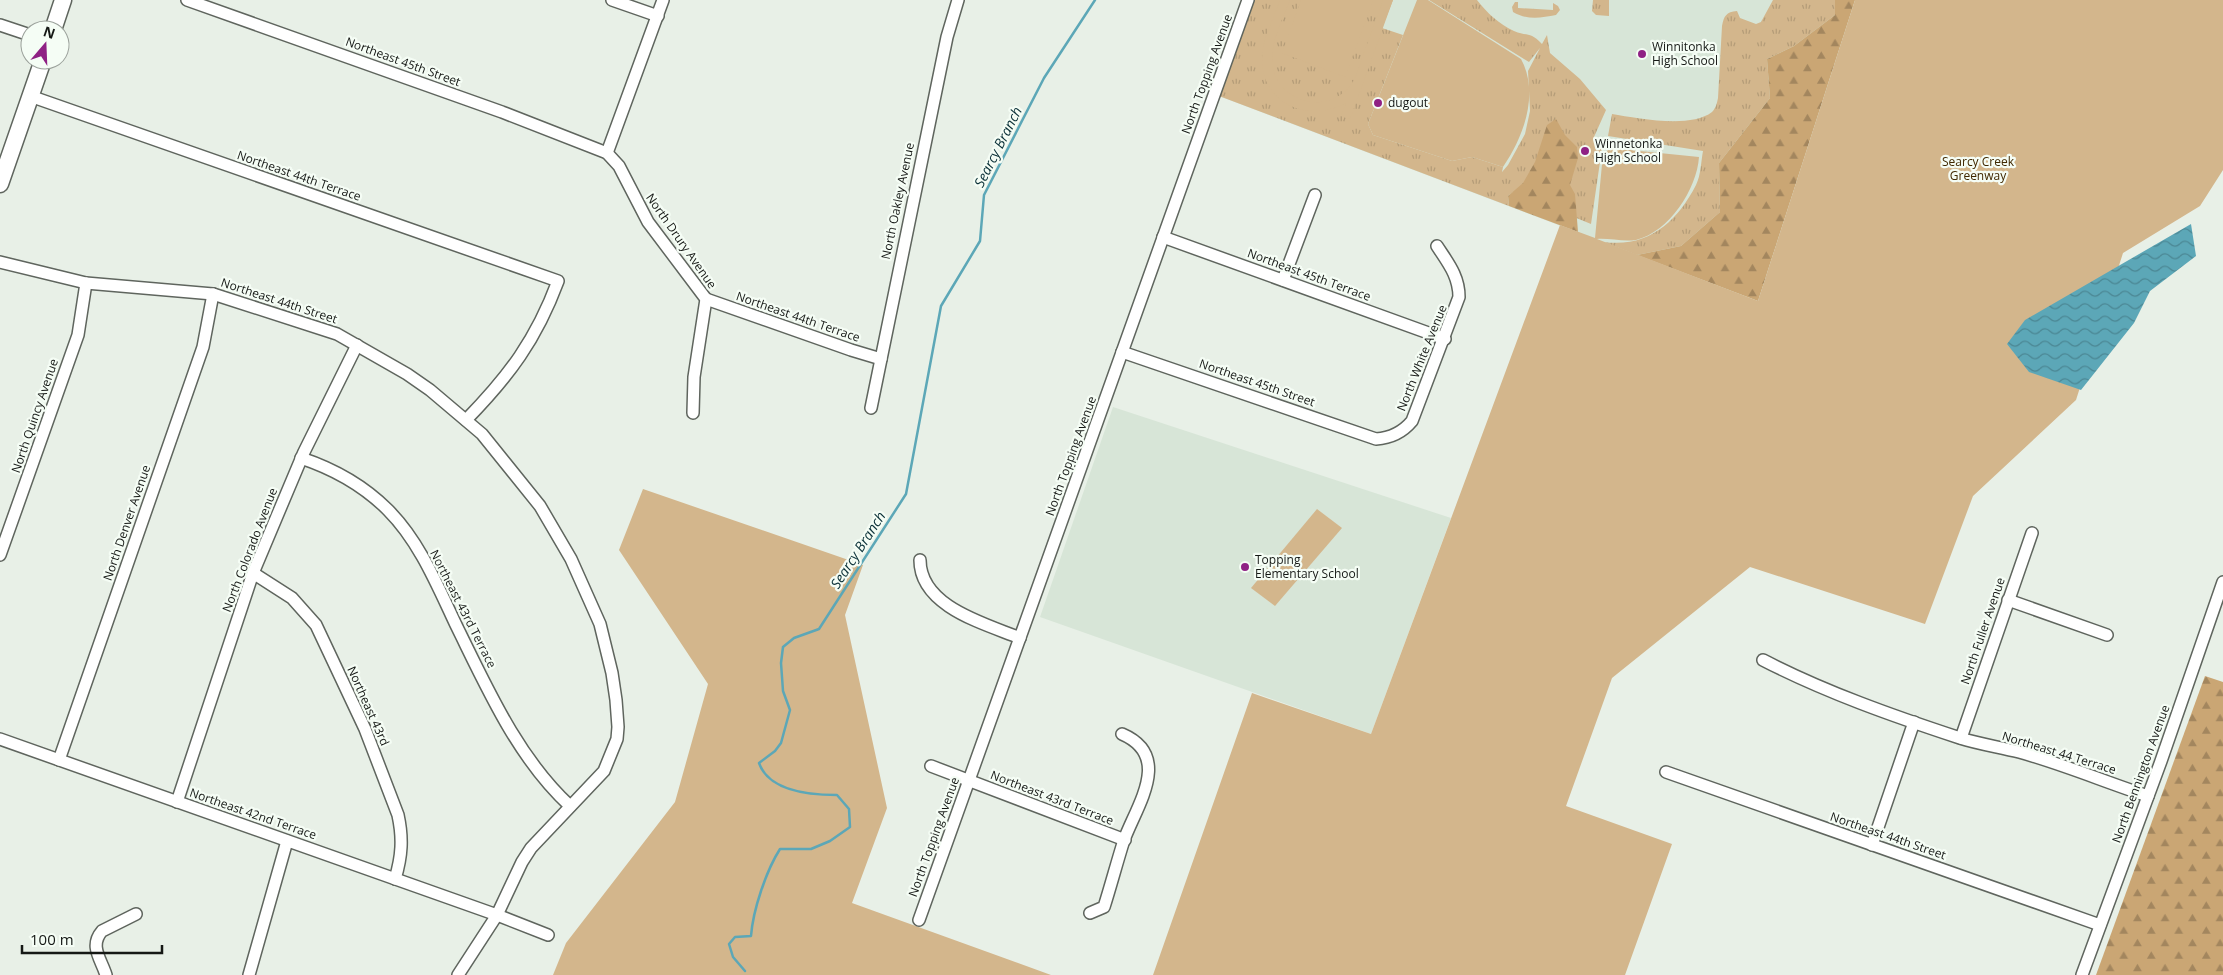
<svg xmlns="http://www.w3.org/2000/svg" width="2223" height="975" viewBox="0 0 2223 975" font-family="'Open Sans',sans-serif">
<style>
.built{fill:#d7e5d7}
.grass{fill:url(#grass-tufts)}
.forest{fill:url(#forest-firs)}
.park{fill:#d3b68c}
.water{fill:url(#water-waves)}
.lines{fill:none;stroke-linecap:round;stroke-linejoin:round}
.stream{stroke:#5ca7b7;stroke-width:2.5}
.minor-casing{stroke:#5f655e;stroke-width:14}
.secondary-casing{stroke:#5f655e;stroke-width:19}
.minor{stroke:#fff;stroke-width:11}
.secondary{stroke:#fff;stroke-width:16}
.poi-dot{fill:#8f2184;stroke:#f5fdf5;stroke-width:2}
.labels{text-anchor:middle;stroke-width:4.5;stroke-linejoin:round;paint-order:stroke}
.poi-label{font-size:12px;fill:#151815;stroke:#f5fdf5;text-anchor:start}
.street-label{font-size:12px;fill:#151815;stroke:#f5fdf5}
.park-label{font-size:12px;fill:#402800;stroke:#f5fdf5}
.water-label{font-size:14px;font-style:italic;fill:#092f36;stroke:#f5fdf5}
</style>
<defs>
<pattern id="grass-tufts" width="24" height="20" patternUnits="userSpaceOnUse" patternTransform="scale(1.25)"><rect width="24" height="20" fill="#d3b68c"/><path d="M3 7l-1-3M5 7V3M7 7l1-3M15 17l-1-3M17 17v-4M19 17l1-3" fill="none" stroke="#b49c78"/></pattern>
<pattern id="forest-firs" width="22" height="20" patternUnits="userSpaceOnUse" patternTransform="scale(1.25)"><rect width="22" height="20" fill="#caa674"/><path d="M5 1l3.5 6h-7zM16 11l3.5 6h-7z" fill="#a3865e"/></pattern>
<pattern id="water-waves" width="16" height="10" patternUnits="userSpaceOnUse" patternTransform="scale(1.25)"><rect width="16" height="10" fill="#5ca7b7"/><path d="M0 5q4-4 8 0t8 0" fill="none" stroke="#4b8794"/></pattern>
</defs>
<rect width="100%" height="100%" fill="#e8f0e7"/>
<g class="built">
<path d="M1254,0H1855L1758,301L1219,96Z"/>
<path d="M1113,407L1451,518L1371,734L1040,617Z"/>
</g>
<g class="grass">
<path d="M1253,0H1393L1382,28L1403,35L1368,124L1373,135L1452,161L1472,157L1503,167L1502,172L1508,165L1525,134L1530,111L1528,71L1540,48L1529,62L1429,0H1477C1487,13 1499,24 1514,31C1528,37 1530,31 1542,44L1547,35L1550,53L1580,79L1606,110L1594,137L1602,148L1591,224L1513,192L1508,196L1509,206L1219,96Z"/>
<path d="M1593,0H1609V16L1596,15L1592,11Z"/>
<path d="M1773,0H1835V15L1794,46L1767,59L1770,98L1719,163L1720,212L1681,246L1637,255L1604,242C1648,248 1677,222 1696,185C1701,175 1701,161 1703,151L1608,136L1612,114C1637,118 1690,129 1712,112C1716,108 1717,103 1718,98L1722,26C1724,16 1726,12 1737,11L1740,18L1756,24L1761,22Z"/>
<path d="M1515,2H1518V8L1553,10V3L1558,6L1560,10L1556,15C1541,18 1526,20 1513,12L1512,7Z"/>
</g>
<g class="forest">
<path d="M1835,0H1855L1758,301L1637,255L1681,246L1720,212L1719,163L1770,98L1767,59L1794,46L1835,15Z"/>
<path d="M1556,119L1565,135L1577,147L1578,158L1570,185L1575,194L1578,232L1509,206L1508,196L1523,183L1535,162L1547,125Z"/>
<path d="M2205,676L2223,682V975H2096Z"/>
</g>
<g class="park">
<path d="M1280,0H1290C1283,18 1272,39 1272,59C1272,99 1324,118 1350,86C1356,79 1359,67 1362,58C1369,39 1376,19 1383,0H1393L1350,119L1341,116L1346,103C1309,123 1262,105 1262,59C1262,39 1274,18 1280,0Z"/>
<path d="M1301,0H1373L1345,77L1282,53Z"/>
<path d="M1417,0H1428L1521,59C1540,94 1523,138 1503,167L1472,157L1452,161L1373,135L1368,124Z"/>
<path d="M1855,0H2223V170L2200,206L2123,253L2076,400L1973,496L1925,624L1750,567L1612,678L1566,806L1672,844L1625,975H1153L1252,693L1371,734L1560,225L1595,238L1603,154L1610,148L1699,157C1697,189 1669,232 1636,240C1623,242 1609,238 1597,239L1758,301Z"/>
<path d="M643,489L863,565L845,615L887,808L852,903L1051,975H553L566,943L675,802L708,684L619,550Z"/>
<path d="M1317,509L1342,528L1275,606L1251,588Z"/>
</g>
<path class="water" d="M2191,224L2196,256L2150,291L2134,323L2081,390L2029,372L2007,344L2025,320Z"/>
<g class="lines">
<path class="stream" d="M745,971L733,957L729,944L735,937L751,936C753,910 766,871 780,849H811L830,841L850,827L849,809L837,795C811,795 769,792 759,763L775,751L781,743L790,710L783,691L781,663L783,647L794,638L819,629L906,494L941,306L980,241L984,195L1044,78L1095,0"/>
<g class="minor-casing">
<g id="minor">
<path d="M187,0L502,112L607,153L619,166L648,222L706,299L694,377L693,413"/>
<path d="M612,0L658,16"/>
<path d="M0,25L30,35"/>
<path d="M30,96L558,281C536,340 509,376 466,420"/>
<path d="M607,153L663,0"/>
<path d="M1163,237L1445,339"/>
<path d="M0,262L86,283L213,294L337,334L407,374L430,390L482,434L540,506L571,559L600,624L612,673L616,700L618,727L617,739L604,771L531,848L522,862L497,915L458,975"/>
<path d="M1283,280L1315,195"/>
<path d="M706,299L851,350L881,359"/>
<path d="M1122,352L1376,439C1391,438 1402,433 1412,421L1459,297C1459,276 1448,263 1437,246"/>
<path d="M871,408L947,37L958,0"/>
<path d="M301,458C334,469 363,485 388,510C420,542 438,587 457,627C488,690 518,758 570,806"/>
<path d="M0,555L78,335L86,283"/>
<path d="M920,560C920,607 986,624 1020,638"/>
<path d="M253,573L292,598L316,625L365,729L398,815C403,838 402,856 395,879"/>
<path d="M2008,600L2107,635"/>
<path d="M1763,660C1825,692 1893,716 1960,738C1979,744 1999,747 2019,752C2063,764 2105,782 2148,796"/>
<path d="M1961,738L2032,533"/>
<path d="M0,739L497,915L548,935"/>
<path d="M59,760L203,347L213,294"/>
<path d="M931,766L1125,840"/>
<path d="M1666,772L2100,925"/>
<path d="M177,802L253,573L304,452L357,345"/>
<path d="M1872,845L1914,722"/>
<path d="M1090,913L1104,907C1111,885 1117,862 1124,840C1137,805 1173,756 1122,734"/>
<path d="M919,920L1248,0"/>
<path d="M106,975C101,959 89,946 102,931L136,914"/>
<path d="M249,975L287,841"/>
<path d="M2082,975L2161,761L2223,582"/>
</g>
</g>
<g class="secondary-casing">
<g id="secondary">
<path d="M53,30L63,0"/>
<path d="M0,184L43,60"/>
</g>
</g>
<use href="#minor" class="minor"/>
<use href="#secondary" class="secondary"/>
</g>
<g class="poi-dot">
<circle cx="1642" cy="54" r="5"/>
<circle cx="1378" cy="103" r="5"/>
<circle cx="1585" cy="151" r="5"/>
<circle cx="1245" cy="567" r="5"/>
</g>
<g class="labels">
<g class="poi-label">
<text x="1652" y="51">Winnitonka<tspan x="1652" dy="14">High School</tspan></text>
<text x="1388" y="107">dugout</text>
<text x="1595" y="148">Winnetonka<tspan x="1595" dy="14">High School</tspan></text>
<text x="1255" y="564">Topping<tspan x="1255" dy="14">Elementary School</tspan></text>
</g>
<g class="street-label">
<text transform="translate(403 62) rotate(20)" y="4">Northeast 45th Street</text>
<text transform="translate(1207 74) rotate(-70)" y="4">North Topping Avenue</text>
<text transform="translate(299 176) rotate(19)" y="4">Northeast 44th Terrace</text>
<text transform="translate(898 201) rotate(-78)" y="4">North Oakley Avenue</text>
<text transform="translate(681 241) rotate(55)" y="4">North Drury Avenue</text>
<text transform="translate(1309 275) rotate(20)" y="4">Northeast 45th Terrace</text>
<text transform="translate(279 301) rotate(18)" y="4">Northeast 44th Street</text>
<text transform="translate(798 317) rotate(19)" y="4">Northeast 44th Terrace</text>
<text transform="translate(1422 358) rotate(-68)" y="4">North White Avenue</text>
<text transform="translate(1257 383) rotate(19)" y="4">Northeast 45th Street</text>
<text transform="translate(35 416) rotate(-71)" y="4">North Quincy Avenue</text>
<text transform="translate(1071 456) rotate(-70)" y="4">North Topping Avenue</text>
<text transform="translate(127 523) rotate(-71)" y="4">North Denver Avenue</text>
<text transform="translate(250 550) rotate(-69)" y="4">North Colorado Avenue</text>
<text transform="translate(463 609) rotate(63)" y="4">Northeast 43rd Terrace</text>
<text transform="translate(1983 631) rotate(-71)" y="4">North Fuller Avenue</text>
<text transform="translate(368 706) rotate(66)" y="4">Northeast 43rd</text>
<text transform="translate(2059 753) rotate(17)" y="4">Northeast 44 Terrace</text>
<text transform="translate(2141 774) rotate(-70)" y="4">North Bennington Avenue</text>
<text transform="translate(1052 798) rotate(21)" y="4">Northeast 43rd Terrace</text>
<text transform="translate(253 814) rotate(19)" y="4">Northeast 42nd Terrace</text>
<text transform="translate(1888 836) rotate(19)" y="4">Northeast 44th Street</text>
<text transform="translate(934 837) rotate(-70)" y="4">North Topping Avenue</text>
</g>
<g class="park-label">
<text x="1978" y="166">Searcy Creek<tspan x="1978" dy="14">Greenway</tspan></text>
</g>
<g class="water-label">
<text transform="translate(998 147) rotate(-63)" y="5">Searcy Branch</text>
<text transform="translate(858 550) rotate(-57)" y="5">Searcy Branch</text>
</g>
</g>
<g transform="translate(45 45) rotate(19)"><circle r="24" fill="#f5fdf5" stroke="#9ba19b"/>
<path d="M0-4L9 19L0 12L-9 19Z" fill="#8f2184"/>
<text y="-8" font-size="14" font-weight="bold" text-anchor="middle" fill="#151815">N</text>
</g>
<path d="M22 945v8h140v-8" fill="none" stroke="#151815" stroke-width="2.5"/>
<text x="30" y="945" font-size="15" fill="#151815" stroke="#f5fdf5" stroke-width="4" paint-order="stroke">100 m</text>
</svg>
